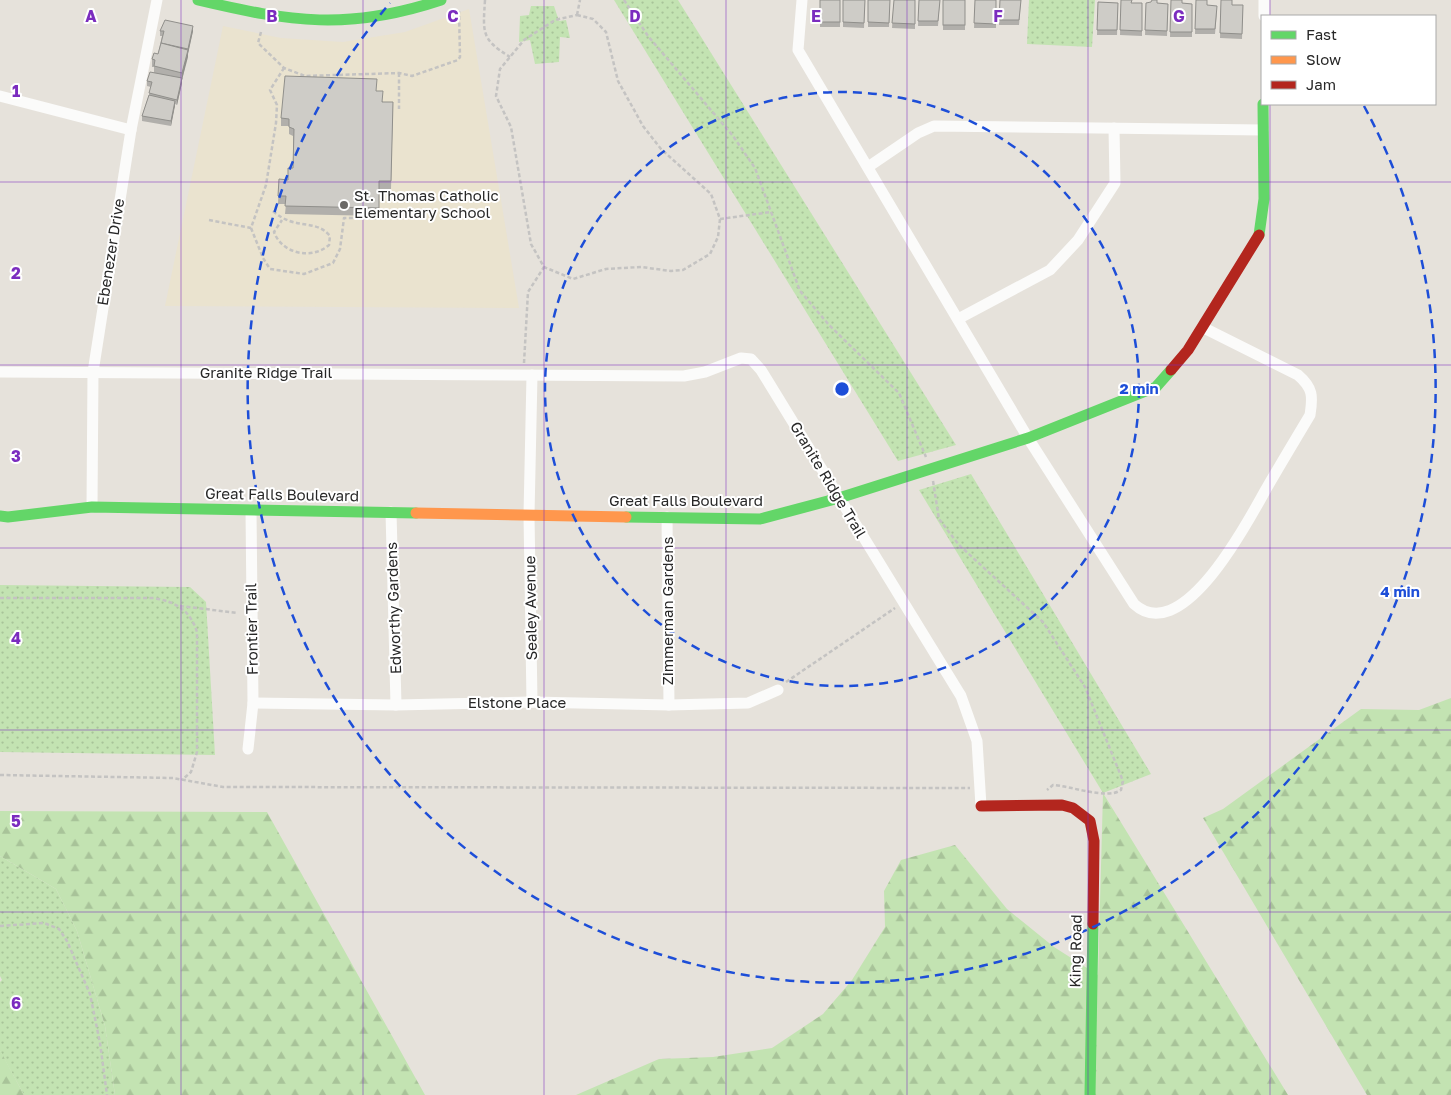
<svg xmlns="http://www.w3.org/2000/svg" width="1451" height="1095" viewBox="0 0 1451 1095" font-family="'Golos Text',sans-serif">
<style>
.education{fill:#eae3cf}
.grass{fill:url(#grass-dots)}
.forest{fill:url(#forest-firs)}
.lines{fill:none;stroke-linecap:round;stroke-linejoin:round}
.path{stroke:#c4c3c2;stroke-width:2.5;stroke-dasharray:4 2.5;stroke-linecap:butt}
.street{stroke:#fbfbfa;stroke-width:11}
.fast{stroke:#63d668;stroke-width:11}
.slow{stroke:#ff974d;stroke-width:11}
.jam{stroke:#b3261e;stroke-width:11}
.wall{fill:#b1afab}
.shaded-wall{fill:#908f8b}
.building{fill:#ceccc7;stroke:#908f8b}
.grid{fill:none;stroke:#7b2cbf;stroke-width:1;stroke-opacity:0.55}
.ring{fill:none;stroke:#1d4ed8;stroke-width:2.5;stroke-dasharray:9 6}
.poi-dot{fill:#6a6866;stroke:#fff;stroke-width:2}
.labels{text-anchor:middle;stroke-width:4;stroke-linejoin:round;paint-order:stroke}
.poi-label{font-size:15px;fill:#272727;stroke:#fff;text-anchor:start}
.street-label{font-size:15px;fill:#272727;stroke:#fff}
.grid-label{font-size:16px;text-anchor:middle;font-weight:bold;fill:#7b2cbf;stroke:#fff;stroke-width:4;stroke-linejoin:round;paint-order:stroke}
.centre{fill:#1d4ed8;stroke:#fff;stroke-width:2.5}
.ring-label{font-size:15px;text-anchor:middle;font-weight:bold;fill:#1d4ed8;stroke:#fff;stroke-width:4;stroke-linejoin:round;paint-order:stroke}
</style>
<defs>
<pattern id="grass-dots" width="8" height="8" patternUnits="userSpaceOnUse" patternTransform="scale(1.25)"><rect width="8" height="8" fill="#c3e3b2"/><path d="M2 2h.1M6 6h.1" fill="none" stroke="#a8c399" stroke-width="1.8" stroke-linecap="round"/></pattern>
<pattern id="forest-firs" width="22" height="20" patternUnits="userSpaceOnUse" patternTransform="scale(1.25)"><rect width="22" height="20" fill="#c3e3b2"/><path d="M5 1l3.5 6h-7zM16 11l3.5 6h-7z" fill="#a8c399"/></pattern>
</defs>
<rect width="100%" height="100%" fill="#e6e2db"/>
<path class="education" d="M469,9L519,308L165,306L223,26L281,38L343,42L405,32Z"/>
<g class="grass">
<path d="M614,0H678L956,445L898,461Z"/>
<path d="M1029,0H1095L1092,47L1027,44Z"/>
<path d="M531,6H554L559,21L566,20L570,38L560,37L559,62L535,64L530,40L519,42L520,16L529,15Z"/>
<path d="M971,474L1151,774L1103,793L919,490Z"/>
<path d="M0,585L190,587L206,602L215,755L0,752Z"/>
<path d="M0,856L56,889L77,931L105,1026L115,1095H24L0,1051V982L2,980L0,976Z"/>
</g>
<g class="forest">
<path d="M1451,698V1095H1367L1203,818L1223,809L1361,709L1419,710Z"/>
<path d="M1103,793L1288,1095H576L659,1059L713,1057L772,1048L823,1014L852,980L885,927L884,891L901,860L955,845L1007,909L1054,947L1098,975Z"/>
<path d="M0,811L267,812L425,1095H115L105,1026L77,931L56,889L0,856Z"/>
<path d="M0,1051L1,1052L24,1095H0Z"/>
</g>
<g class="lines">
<g class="path">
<path d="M485,0C483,33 481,39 510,57"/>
<path d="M624,0L648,36L733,136L755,168L800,291L829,325L899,393L926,457"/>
<path d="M577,15L593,19L606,32L618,81L643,126L661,149L711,194L720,219L718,237L710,254L683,270L671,271L641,267L606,269L573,279L544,267L531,244L511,127L496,96L500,69L524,40L555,20Z"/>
<path d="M577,15L580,0"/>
<path d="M261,32L258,43L284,68L305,76L399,73L412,76L458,60L460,57L459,11"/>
<path d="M399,73V109"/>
<path d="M273,211C295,231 315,218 330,236L329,245C312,260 282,254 274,232L282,220"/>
<path d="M720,219L771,212"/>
<path d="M209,220L251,228L266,185L276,123L277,105L270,90L284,68"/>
<path d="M251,228L263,258L270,269L304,274L333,263L340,249L344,218H382"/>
<path d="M524,363L528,292L544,267"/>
<path d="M933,481L939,519L959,545L1043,622L1085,687L1123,781L1121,790C1107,800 1071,786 1053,785L1047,790"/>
<path d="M0,598H154C176,602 190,610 197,632V752L191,772L182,780"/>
<path d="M180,606L238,613"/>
<path d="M786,682L895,608"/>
<path d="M0,775L173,778L223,787L970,788"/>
<path d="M0,926L44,923L59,929L67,941L90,994L100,1043L107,1095"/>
</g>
<g class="street">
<path d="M802,0L798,50L1028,438L1134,604C1182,648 1247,523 1265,491C1280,465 1295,440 1310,415C1313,396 1313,388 1298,375L1202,327"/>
<path d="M1264,16V0"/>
<path d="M0,96L131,130"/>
<path d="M868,167L918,133L934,126L1263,130"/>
<path d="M958,319L1050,270L1078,240L1115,183L1114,128"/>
<path d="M0,372L684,376L705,372L741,358L751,359L761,370L961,696L977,741L981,806"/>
<path d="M92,507L93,372L131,130L157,0"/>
<path d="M391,512L396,705"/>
<path d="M667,517L669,705"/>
<path d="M532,702L529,515L532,375"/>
<path d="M253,703L396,705L532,702L669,705L748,703L778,690"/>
<path d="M248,749L253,703L251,510"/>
</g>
<g class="fast">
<path d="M198,0C291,22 348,31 441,0"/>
<path d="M1259,235L1264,199L1263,104"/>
<path d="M0,516L8,517L92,507L416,513"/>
<path d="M626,517L760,519L839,498L1028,438L1156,387L1171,370"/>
<path d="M1090,1095L1093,924"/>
</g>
<path class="slow" d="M416,513L626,517"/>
<g class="jam">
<path d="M1171,370L1188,350L1259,235"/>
<path d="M981,806L1062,805L1073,808L1090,821L1094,841L1093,924"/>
</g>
</g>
<g class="wall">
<rect x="820" y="0" width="20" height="27"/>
<path d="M843,0H865L864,28L843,27Z"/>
<path d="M868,0H890L889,27H868Z"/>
<path d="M894,0H915V29L892,28Z"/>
<path d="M919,0H940L938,26H918Z"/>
<rect x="943" y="0" width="22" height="30"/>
<path d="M975,0H996V28H974Z"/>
<path d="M1000,0H1021L1019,25H999Z"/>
<path d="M1121,0L1132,3H1142V36L1120,35Z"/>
<path d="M1171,0L1182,3L1192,4V37H1170Z"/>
<path d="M1196,0L1217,11L1215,34H1195Z"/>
<path d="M1221,0L1232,5H1243L1242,39L1220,38Z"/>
<path d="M1098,2L1118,3L1117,35H1097Z"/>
<path d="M1146,3L1168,4L1167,36L1145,35Z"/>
<path d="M160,31H193L182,80V83L177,105L175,104L171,126L142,121V116L149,95L151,87L147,86V81L154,72V67H152V59L158,54L162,36H160Z"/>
<path d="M376,91L383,102H393L391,189H379V216L285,214L286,204H278L279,179L288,180L293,168V136L289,134V126H281V118Z"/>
</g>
<g class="shaded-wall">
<path d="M193,26V31L188,54V49Z"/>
<path d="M188,50V57L182,80V73Z"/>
<path d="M182,78V83L177,105V100Z"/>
<path d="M175,101V106L171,126V121Z"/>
</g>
<g class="building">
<rect x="820" y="0" width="20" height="22"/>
<path d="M843,0H865L864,23L843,22Z"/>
<path d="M868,0H890L889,23L868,22Z"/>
<path d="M894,0H915V24L892,23Z"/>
<path d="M919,0H940L938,21H918Z"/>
<rect x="943" y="0" width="22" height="25"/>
<path d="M975,0H996V24L974,23Z"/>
<path d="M1000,0H1021L1019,20H999Z"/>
<path d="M1121,0H1132L1131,3H1142V31L1120,30Z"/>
<path d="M1152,0H1157V3L1168,4L1167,31L1145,30L1146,3L1151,2Z"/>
<path d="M1171,0H1182V3L1192,4V32H1170Z"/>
<path d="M1196,0H1207V5L1217,6L1215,29H1195Z"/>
<path d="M1221,0H1232V5H1243L1242,34L1220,33Z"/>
<path d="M1098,2L1118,3L1117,30H1097Z"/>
<path d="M165,20L193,26L188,49L161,43L164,31H160Z"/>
<path d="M161,43L188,50L182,73L154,66L155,60L152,59L154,53L158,54Z"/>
<path d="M150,72L182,78L177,100L149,93L152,82L147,81Z"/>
<path d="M285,76L377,79L376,91H383L382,102H393L391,181H379V208L285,206L286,196H278L279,179L288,180V168H293L294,129L289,127V119L281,118Z"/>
<path d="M149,95L175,101L171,121L142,116Z"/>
</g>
<path class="grid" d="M181,0V1095M363,0V1095M544,0V1095M726,0V1095M907,0V1095M1088,0V1095M1270,0V16M1270,104V1095M0,182H1451M0,365H1451M0,548H1451M0,730H1451M0,912H1451"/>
<g class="ring">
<circle cx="842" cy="389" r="297"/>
<path d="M1364 106A594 594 0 1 1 390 3"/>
</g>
<circle class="poi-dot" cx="344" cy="205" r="5"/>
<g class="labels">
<g class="poi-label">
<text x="354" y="201">St. Thomas Catholic<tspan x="354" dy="17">Elementary School</tspan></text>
</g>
<g class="street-label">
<text transform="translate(111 252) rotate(-81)" y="5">Ebenezer Drive</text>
<text x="266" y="378">Granite Ridge Trail</text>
<text transform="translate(828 480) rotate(59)" y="5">Granite Ridge Trail</text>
<text transform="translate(282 495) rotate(1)" y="5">Great Falls Boulevard</text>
<text x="686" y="506">Great Falls Boulevard</text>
<text transform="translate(394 608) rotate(-92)" y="5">Edworthy Gardens</text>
<text transform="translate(531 608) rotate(-91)" y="5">Sealey Avenue</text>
<text transform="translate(668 611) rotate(-90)" y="5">Zimmerman Gardens</text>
<text transform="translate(252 629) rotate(-91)" y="5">Frontier Trail</text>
<text x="517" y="708">Elstone Place</text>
<text transform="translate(1076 951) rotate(-89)" y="5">King Road</text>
</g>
</g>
<g class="grid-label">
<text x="91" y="22">A</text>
<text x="272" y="22">B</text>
<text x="453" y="22">C</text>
<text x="635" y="22">D</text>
<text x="816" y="22">E</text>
<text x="998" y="22">F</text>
<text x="1179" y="22">G</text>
<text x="16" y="97">1</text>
<text x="16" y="279">2</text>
<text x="16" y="462">3</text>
<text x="16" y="644">4</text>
<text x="16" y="827">5</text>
<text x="16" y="1009">6</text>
</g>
<circle cx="842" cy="389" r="8" class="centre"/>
<g class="ring-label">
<text x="1139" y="394">2 min</text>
<text x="1400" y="597">4 min</text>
</g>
<rect x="1261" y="15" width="175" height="90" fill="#ffffff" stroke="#a9a9a9"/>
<rect x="1271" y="31" width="25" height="8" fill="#63d668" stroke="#a9a9a9"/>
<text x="1306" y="40" font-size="15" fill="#272727">Fast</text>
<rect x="1271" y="56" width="25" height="8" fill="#ff974d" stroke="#a9a9a9"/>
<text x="1306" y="65" font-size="15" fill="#272727">Slow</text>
<rect x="1271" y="81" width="25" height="8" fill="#b3261e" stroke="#a9a9a9"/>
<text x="1306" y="90" font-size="15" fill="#272727">Jam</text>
</svg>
